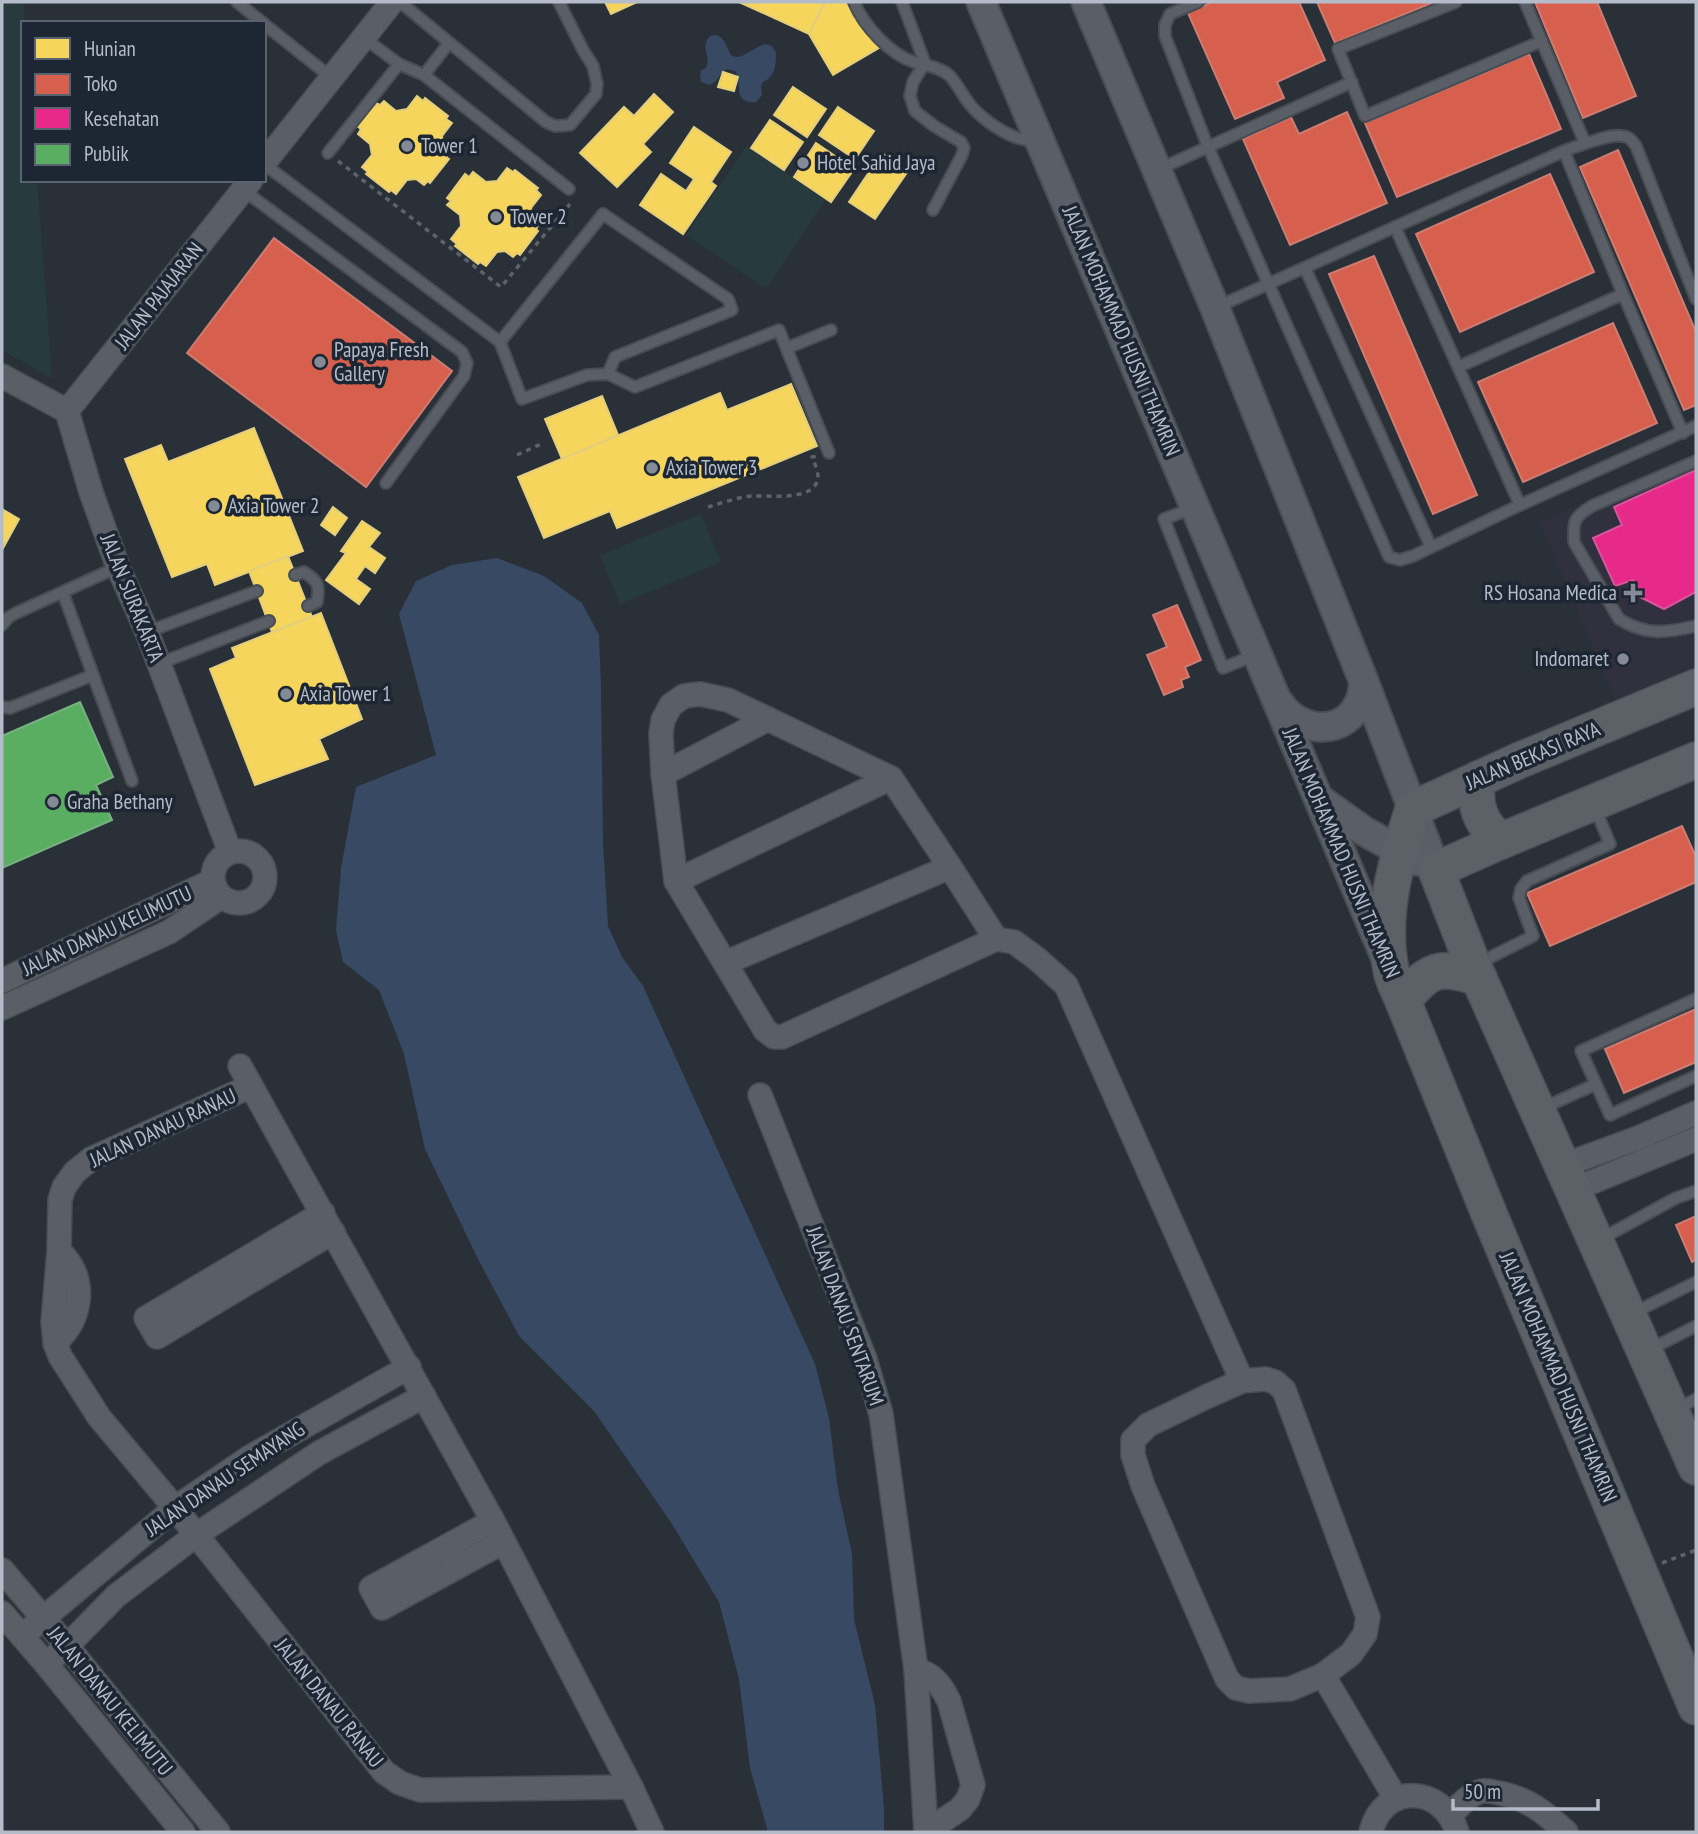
<svg xmlns="http://www.w3.org/2000/svg" width="1698" height="1834" viewBox="0 0 1698 1834" font-family="'PT Sans Narrow',sans-serif">
<style>
.medical{fill:#31303e}
.green{fill:#273a3e}
.water{fill:#384963}
.homes{fill:#f6d55c;stroke:#e2ce7d;stroke-width:2}
.shops{fill:#d6604d;stroke:#cc7c72;stroke-width:2}
.health{fill:#e7298a;stroke:#d8559d;stroke-width:2}
.public{fill:#5aae61;stroke:#75b280;stroke-width:2}
.lines{fill:none;stroke-linecap:round;stroke-linejoin:round}
.service-casing{stroke:#484c53;stroke-width:14}
.minor-casing{stroke:#484c53;stroke-width:26}
.tertiary-casing{stroke:#484c53;stroke-width:32}
.primary-casing{stroke:#484c55;stroke-width:38}
.path{stroke:#5d636a;stroke-width:3.5;stroke-dasharray:5 5;stroke-linecap:butt}
.service{stroke:#5a5e66;stroke-width:10}
.minor{stroke:#5a5e66;stroke-width:23}
.tertiary{stroke:#5a5e66;stroke-width:28}
.primary{stroke:#5c6168;stroke-width:35}
.poi-dot{fill:#848b96;stroke:#1d2633;stroke-width:2.5}
.labels{text-anchor:middle;stroke-width:7;stroke-linejoin:round;paint-order:stroke}
.poi-label{font-size:21px;fill:#b4bcc9;stroke:#1d2633;text-anchor:start}
.street-label{font-size:21px;fill:#b4bcc9;stroke:#1d2633}
</style>
<rect width="100%" height="100%" fill="#2a3038"/>
<path class="medical" d="M1696,454V665L1616,700L1540,522Z"/>
<g class="green">
<path d="M2,2H23L25,23H23V180H37L52,378L2,350Z"/>
<path d="M746,146L825,200L766,289L686,235Z"/>
<path d="M701,514L721,562L620,604L600,555Z"/>
</g>
<g class="water">
<path d="M716,35C732,41 724,58 739,57C744,56 758,46 765,44L772,46L776,53C776,65 775,77 763,82L761,86L762,95L756,102C731,104 744,84 735,71L726,69C718,75 719,81 709,85L701,82L700,76L701,70L706,68C712,54 699,49 710,36Z"/>
<path d="M497,558L544,576L582,603L599,635L601,688L603,843L608,926L622,957L643,986L815,1364L829,1418L838,1490L852,1554L854,1619L875,1705L884,1808V1832H768L750,1768L739,1679L719,1602L672,1524L594,1411L519,1336L478,1259L425,1149L404,1054L379,990L343,962L336,930L341,868L356,787L436,755L399,614L416,581L452,565Z"/>
</g>
<g class="homes">
<path d="M605,2H637L611,14Z"/>
<path d="M739,2H825L809,34Z"/>
<path d="M825,2H846L879,48L833,75L809,34Z"/>
<path d="M723,72L738,77L734,91L718,87Z"/>
<path d="M793,87L826,109L807,137L774,115Z"/>
<path d="M654,94L673,112L643,144L651,152L617,187L580,153L624,107L634,116Z"/>
<path d="M417,96L423,101L425,98L448,116L446,119L452,123L442,136L443,147L450,152L446,157L449,159L430,183L428,181L424,185L416,179L407,180L396,194L391,190L389,192L366,174L368,172L362,167L372,155L370,144L358,134L361,129L357,126L376,103L380,105L384,101L396,111L407,109Z"/>
<path d="M838,107L874,131L855,159L819,135Z"/>
<path d="M770,120L803,142L784,170L751,148Z"/>
<path d="M694,127L731,152L711,182L716,186L683,234L640,205L661,174L686,191L694,179L670,163Z"/>
<path d="M816,143L854,169L831,202L794,177Z"/>
<path d="M882,153L908,171L875,219L849,202Z"/>
<path d="M507,168L513,172L515,170L538,188L536,190L541,195L531,208L533,219L539,224L536,229L538,231L520,255L517,253L513,257L505,251L497,252L486,266L480,262L478,264L455,246L457,244L451,239L461,226L460,215L447,205L451,201L447,198L465,174L469,177L473,172L486,182L497,181Z"/>
<path d="M791,384L817,446L617,528L610,511L544,538L518,477L720,393L727,410Z"/>
<path d="M602,396L618,435L562,459L545,419Z"/>
<path d="M254,428L303,551L215,585L207,564L172,577L125,459L161,445L168,462Z"/>
<path d="M333,507L347,518L335,535L321,525Z"/>
<path d="M2,509L19,519L2,550Z"/>
<path d="M362,521L380,533L369,547L385,558L375,573L365,566L356,579L370,589L359,604L326,580L346,553L341,551Z"/>
<path d="M288,556L312,617L272,632L249,571Z"/>
<path d="M321,613L362,719L319,739L328,759L255,785L210,669L236,658L232,648Z"/>
</g>
<g class="shops">
<path d="M1212,2H1299L1325,60L1277,82L1284,98L1235,119L1188,13Z"/>
<path d="M1317,2H1434L1335,43Z"/>
<path d="M1535,2H1597L1636,96L1583,118Z"/>
<path d="M1529,54L1561,129L1397,197L1365,123Z"/>
<path d="M1347,112L1387,203L1290,245L1243,139L1291,117L1299,134Z"/>
<path d="M1618,150L1696,332V405L1684,410L1580,167Z"/>
<path d="M1550,174L1594,272L1460,332L1416,234Z"/>
<path d="M274,238L452,371L366,487L187,353Z"/>
<path d="M1374,256L1477,495L1433,514L1329,274Z"/>
<path d="M1613,323L1657,423L1523,482L1478,382Z"/>
<path d="M1177,605L1201,660L1185,667L1189,677L1181,680L1183,687L1164,695L1147,655L1167,647L1153,615Z"/>
<path d="M1682,826L1696,857V882L1550,946L1527,893Z"/>
<path d="M1696,1009V1062L1624,1093L1605,1049Z"/>
<path d="M1696,1216V1260L1692,1262L1676,1225Z"/>
</g>
<path class="health" d="M1696,470V592L1664,609L1640,597L1633,580L1615,586L1593,538L1622,525L1614,507Z"/>
<path class="public" d="M80,702L113,777L96,785L112,820L2,868V736Z"/>
<g class="lines">
<g class="service-casing">
<g id="service">
<path d="M237,2L263,23"/>
<path d="M400,2L546,122L555,126L570,125L596,94L597,84L593,66L583,50L559,2"/>
<path d="M854,2C863,24 890,55 914,62C926,65 939,67 949,75C956,82 962,94 968,102C978,116 999,131 1015,137C1022,140 1029,140 1036,142"/>
<path d="M902,2L925,63L913,82L910,96L915,111L934,126L961,142L964,148L962,155L933,210"/>
<path d="M1198,2L1170,14L1165,25V36L1208,147L1389,557L1400,560L1413,556L1520,505L1696,426"/>
<path d="M1456,2L1338,49L1365,116L1542,41"/>
<path d="M1525,2L1585,143"/>
<path d="M264,24L332,78"/>
<path d="M364,38L399,64L424,75L569,189"/>
<path d="M424,75L449,43"/>
<path d="M1564,151L1623,294L1683,433"/>
<path d="M328,153L399,64"/>
<path d="M264,164L500,342"/>
<path d="M1157,170L1352,82"/>
<path d="M243,190L462,352L467,363L464,376L386,483"/>
<path d="M1395,227L1520,505"/>
<path d="M1305,268L1431,547"/>
<path d="M1217,307L1564,151C1578,146 1608,134 1622,136C1629,136 1632,141 1636,146L1696,299"/>
<path d="M787,348L831,330"/>
<path d="M1458,367L1623,294"/>
<path d="M608,374L615,357L732,310L728,299L603,214L500,342L522,399L587,375L608,374L635,387L779,330L829,453"/>
<path d="M1696,461L1592,506C1574,517 1573,521 1574,542L1619,619C1647,636 1665,633 1696,626"/>
<path d="M1193,508L1164,519L1223,668L1255,655"/>
<path d="M295,575L304,572C318,581 320,585 317,602L308,606"/>
<path d="M63,593L93,675"/>
<path d="M2,625L9,617L16,613L118,567"/>
<path d="M147,632L257,591"/>
<path d="M158,664L269,621"/>
<path d="M2,707L10,708L93,675L132,781"/>
<path d="M1479,963L1533,936L1519,898L1521,889L1527,881L1610,844L1595,808"/>
<path d="M1696,999L1581,1051L1610,1115L1696,1076"/>
<path d="M1543,1108L1596,1084"/>
<path d="M1599,1240L1676,1198L1696,1191"/>
<path d="M1631,1314L1696,1282"/>
<path d="M1649,1350L1696,1326"/>
<path d="M1677,1409L1696,1399"/>
</g>
</g>
<g class="minor-casing">
<g id="minor">
<path d="M264,163L392,2"/>
<path d="M2,376L67,411L91,492L118,567L147,632L230,852"/>
<path d="M67,411L251,180"/>
<path d="M663,774L768,719"/>
<circle cx="239" cy="877" r="26"/>
<path d="M676,881L891,778"/>
<path d="M996,939L950,867L891,778L728,700L700,694L684,696L671,705L663,720L661,733L663,774L676,881L765,1030L774,1037H782L996,939L1014,942L1036,958L1066,985L1242,1381"/>
<path d="M725,963L950,867"/>
<path d="M2,981L212,881"/>
<path d="M2,1008L169,932L221,897"/>
<path d="M240,1066L493,1521L631,1787L652,1832"/>
<path d="M251,1086L91,1159L75,1172L64,1187L60,1200L59,1251L53,1322L55,1343L60,1356L99,1417L175,1508L384,1772L400,1783L420,1790L631,1787"/>
<path d="M760,1095L865,1359L881,1414L916,1670L926,1832"/>
<path d="M1562,1166L1638,1138L1696,1113"/>
<path d="M1573,1190L1696,1139"/>
<path d="M323,1213L146,1318L157,1337L333,1232"/>
<path d="M55,1343C83,1318 88,1277 59,1251"/>
<path d="M1266,1379L1275,1382L1284,1390L1368,1617L1365,1634L1351,1654L1323,1675L1290,1689L1249,1691L1236,1688L1227,1679L1143,1486L1133,1455V1440L1148,1425L1208,1396L1242,1381Z"/>
<path d="M493,1521L371,1588L382,1608L503,1542"/>
<path d="M2,1570L67,1646L218,1832"/>
<path d="M2,1613L46,1664L183,1832"/>
<path d="M22,1636L175,1508L250,1457L409,1367"/>
<path d="M46,1664L67,1646L116,1596L196,1535L319,1453L424,1396"/>
<path d="M916,1670C933,1673 942,1687 949,1701L973,1785L968,1799L960,1809L926,1832"/>
<path d="M1323,1675L1396,1799"/>
<path d="M1451,1815C1459,1806 1469,1794 1482,1791C1489,1790 1497,1793 1504,1794C1532,1801 1546,1814 1566,1832"/>
<path d="M1371,1832C1382,1783 1443,1784 1457,1832"/>
</g>
</g>
<g class="tertiary-casing">
<g id="tertiary">
<path d="M981,2L1385,956"/>
<path d="M1086,2L1215,308L1364,682L1436,870"/>
<path d="M1280,704C1301,735 1348,736 1361,698C1363,693 1363,687 1364,682"/>
<path d="M1319,799L1364,831L1418,861"/>
</g>
</g>
<g class="primary-casing">
<g id="primary">
<path d="M1696,687L1518,761L1413,809C1396,861 1380,915 1391,970C1393,981 1399,991 1403,1001L1490,1216L1696,1707"/>
<path d="M1696,760L1501,841L1436,870L1473,965L1696,1467"/>
<path d="M1478,779C1473,805 1480,824 1501,841"/>
<path d="M1403,1001C1429,968 1440,965 1479,978"/>
</g>
</g>
<g class="path">
<path d="M338,161L501,287L570,204"/>
<path d="M517,455L541,444"/>
<path d="M708,507C722,503 738,497 752,496C769,495 806,501 816,484C821,475 815,465 812,457L816,456"/>
<path d="M1662,1563L1696,1550"/>
</g>
<use href="#service" class="service"/>
<use href="#minor" class="minor"/>
<use href="#tertiary" class="tertiary"/>
<use href="#primary" class="primary"/>
</g>
<g class="poi-dot">
<circle cx="407" cy="146" r="7"/>
<circle cx="803" cy="163" r="7"/>
<circle cx="496" cy="217" r="7"/>
<circle cx="320" cy="362" r="7"/>
<circle cx="652" cy="468" r="7"/>
<circle cx="214" cy="506" r="7"/>
<path d="M1629.5 582.5h7v7h7v7h-7v7h-7v-7h-7v-7h7z"/>
<circle cx="1623" cy="659" r="7"/>
<circle cx="286" cy="694" r="7"/>
<circle cx="53" cy="802" r="7"/>
</g>
<g class="labels">
<g class="poi-label">
<text x="421" y="153">Tower 1</text>
<text x="817" y="170">Hotel Sahid Jaya</text>
<text x="510" y="224">Tower 2</text>
<text x="334" y="357">Papaya Fresh<tspan x="334" dy="24">Gallery</tspan></text>
<text x="666" y="475">Axia Tower 3</text>
<text x="228" y="513">Axia Tower 2</text>
<text x="1617" y="600" text-anchor="end">RS Hosana Medica</text>
<text x="1609" y="666" text-anchor="end">Indomaret</text>
<text x="300" y="701">Axia Tower 1</text>
<text x="67" y="809">Graha Bethany</text>
</g>
<g class="street-label">
<text transform="translate(159 296) rotate(-52)" y="7">JALAN PAJAJARAN</text>
<text transform="translate(1121 331) rotate(67)" y="7">JALAN MOHAMMAD HUSNI THAMRIN</text>
<text transform="translate(132 598) rotate(68)" y="7">JALAN SURAKARTA</text>
<text transform="translate(1533 756) rotate(-23)" y="7">JALAN BEKASI RAYA</text>
<text transform="translate(1341 853) rotate(67)" y="7">JALAN MOHAMMAD HUSNI THAMRIN</text>
<text transform="translate(107 931) rotate(-25)" y="7">JALAN DANAU KELIMUTU</text>
<text transform="translate(163 1128) rotate(-25)" y="7">JALAN DANAU RANAU</text>
<text transform="translate(845 1316) rotate(70)" y="7">JALAN DANAU SENTARUM</text>
<text transform="translate(1558 1377) rotate(67)" y="7">JALAN MOHAMMAD HUSNI THAMRIN</text>
<text transform="translate(225 1479) rotate(-34)" y="7">JALAN DANAU SEMAYANG</text>
<text transform="translate(110 1701) rotate(51)" y="7">JALAN DANAU KELIMUTU</text>
<text transform="translate(329 1703) rotate(51)" y="7">JALAN DANAU RANAU</text>
</g>
</g>
<rect width="1698" height="1834" fill="none" stroke="#b4bcc9" stroke-width="7"/>
<rect x="21" y="21" width="245" height="161" fill="#1d2633" stroke="#59626f" stroke-width="2"/>
<rect x="35" y="38" width="35" height="21" fill="#f6d55c" stroke="#59626f" stroke-width="2"/>
<text x="84" y="56" font-size="21" fill="#b4bcc9">Hunian</text>
<rect x="35" y="74" width="35" height="21" fill="#d6604d" stroke="#59626f" stroke-width="2"/>
<text x="84" y="91" font-size="21" fill="#b4bcc9">Toko</text>
<rect x="35" y="108" width="35" height="21" fill="#e7298a" stroke="#59626f" stroke-width="2"/>
<text x="84" y="126" font-size="21" fill="#b4bcc9">Kesehatan</text>
<rect x="35" y="144" width="35" height="21" fill="#5aae61" stroke="#59626f" stroke-width="2"/>
<text x="84" y="161" font-size="21" fill="#b4bcc9">Publik</text>
<path d="M1453 1799v10h145v-10" fill="none" stroke="#b4bcc9" stroke-width="3.5"/>
<text x="1464" y="1799" font-size="21" fill="#b4bcc9" stroke="#1d2633" stroke-width="5" paint-order="stroke">50 m</text>
</svg>
